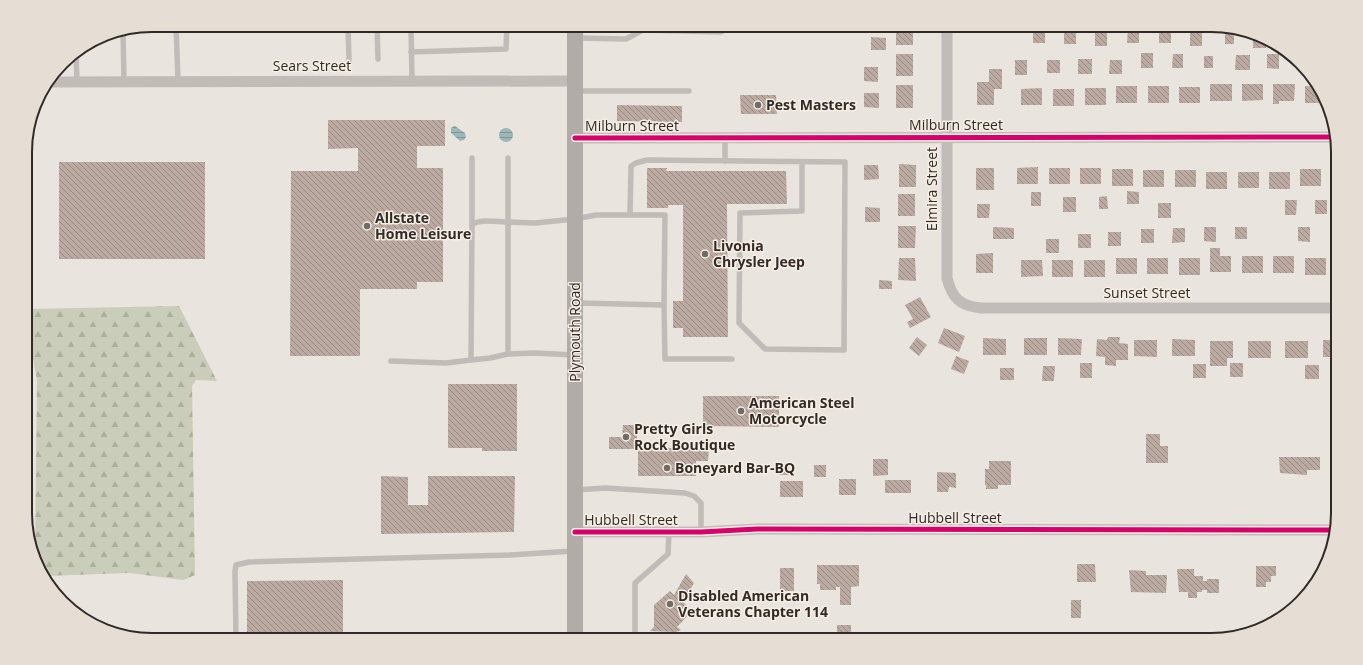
<svg xmlns="http://www.w3.org/2000/svg" width="1363" height="665" viewBox="0 0 1363 665" font-family="'Open Sans',sans-serif">
<style>
.forest{fill:url(#forest-firs)}
.water{fill:url(#water-rules)}
.building{fill:url(#building-back-hatch)}
.lines{fill:none;stroke-linecap:round;stroke-linejoin:round}
.lane{stroke:#c1bcb7;stroke-width:5.5}
.street{stroke:#c1bcb7;stroke-width:11}
.secondary{stroke:#b2aca8;stroke-width:16}
.cycleway-casing{stroke:#f6eee4;stroke-width:8}
.cycleway{stroke:#d6006c;stroke-width:5}
.poi-dot{fill:#716b66;stroke:#f6eee4;stroke-width:1.5}
.labels{text-anchor:middle;stroke-width:3;stroke-linejoin:round;paint-order:stroke}
.street-label{font-size:14px;fill:#312a26;stroke:#f6eee4}
.poi-label{font-size:14px;font-weight:bold;fill:#312a26;stroke:#f6eee4;text-anchor:start}
.rim{fill:none;stroke:#312a26;stroke-width:2}
</style>
<defs>
<pattern id="forest-firs" width="22" height="20" patternUnits="userSpaceOnUse"><rect width="22" height="20" fill="#c9cdb9"/><path d="M5 1l3.5 6h-7zM16 11l3.5 6h-7z" fill="#adb09f"/></pattern>
<pattern id="water-rules" width="6" height="5" patternUnits="userSpaceOnUse"><rect width="6" height="5" fill="#9cb7b8"/><path d="M0 2.5h6" fill="none" stroke="#809595"/></pattern>
<pattern id="building-back-hatch" width="6" height="6" patternUnits="userSpaceOnUse"><rect width="6" height="6" fill="#bbaaa1"/><path d="M-1 5l2 2M0 0l6 6M5-1l2 2" fill="none" stroke="#998b83"/></pattern>
</defs>
<rect width="100%" height="100%" fill="#e9e4de"/>
<path class="forest" d="M179,306L217,381L196,380L192,386L195,575L183,580L130,573L45,576L35,552L37,380L33,359L26,347V309Z"/>
<g class="water">
<path d="M454,126H455L465,133L466,137L464,140L460,141L451,133V128Z"/>
<circle cx="506" cy="135" r="7"/>
</g>
<g class="building">
<rect x="896" y="25" width="17" height="20"/>
<path d="M1033,28L1045,29V43H1033Z"/>
<rect x="1159" y="28" width="12" height="15"/>
<path d="M1064,29L1076,30V44H1064Z"/>
<path d="M1128,29H1139V43H1127Z"/>
<rect x="1225" y="30" width="9" height="14"/>
<rect x="1095" y="31" width="12" height="15"/>
<rect x="1190" y="31" width="12" height="15"/>
<path d="M1253,35L1266,38V48H1253Z"/>
<path d="M871,37L886,38V50H871Z"/>
<rect x="1141" y="53" width="12" height="15"/>
<rect x="896" y="54" width="17" height="22"/>
<path d="M1173,54H1183V68H1172Z"/>
<path d="M1267,54H1279V69L1267,68Z"/>
<path d="M1236,55H1250V70H1235Z"/>
<rect x="1204" y="56" width="9" height="12"/>
<rect x="1078" y="59" width="14" height="15"/>
<rect x="1015" y="60" width="12" height="15"/>
<rect x="1047" y="60" width="13" height="13"/>
<path d="M1110,60H1122V74H1109Z"/>
<path d="M864,67H878V82L864,81Z"/>
<path d="M989,69H1002V89H994V105H977V82H989Z"/>
<rect x="1210" y="84" width="22" height="17"/>
<path d="M1242,84H1263V100L1242,101Z"/>
<path d="M1273,84H1295L1294,101H1279V104H1273Z"/>
<rect x="896" y="85" width="17" height="23"/>
<rect x="1116" y="86" width="21" height="17"/>
<rect x="1148" y="86" width="21" height="17"/>
<path d="M1305,86H1316L1323,103H1305Z"/>
<rect x="1179" y="87" width="21" height="16"/>
<path d="M1042,88V105H1021V89Z"/>
<rect x="1085" y="88" width="21" height="17"/>
<rect x="1053" y="89" width="21" height="17"/>
<path d="M864,93H879V108L864,107Z"/>
<path d="M740,95H776L777,114H741Z"/>
<path d="M617,105L682,106V122L617,121Z"/>
<path d="M328,120H445V146H417V168H443V282H417V289H360V356H290L291,171H358V148L328,149Z"/>
<rect x="59" y="162" width="146" height="97"/>
<path d="M899,164L916,165V187H899Z"/>
<path d="M864,165H878L879,179L864,180Z"/>
<path d="M1038,167V184H1017V168Z"/>
<path d="M647,168H667L666,171H786L787,204H727L728,337H683V328H673V301H683V205H668V208H647Z"/>
<rect x="976" y="168" width="18" height="22"/>
<rect x="1049" y="168" width="21" height="16"/>
<rect x="1080" y="168" width="21" height="16"/>
<rect x="1112" y="169" width="21" height="17"/>
<rect x="1300" y="169" width="21" height="17"/>
<rect x="1143" y="170" width="21" height="17"/>
<rect x="1175" y="170" width="21" height="17"/>
<rect x="1335" y="171" width="2" height="16"/>
<rect x="1206" y="172" width="21" height="17"/>
<rect x="1238" y="172" width="21" height="16"/>
<rect x="1269" y="172" width="21" height="17"/>
<path d="M1127,191L1139,192V204H1127Z"/>
<rect x="1031" y="192" width="10" height="14"/>
<rect x="898" y="194" width="17" height="22"/>
<path d="M1107,196L1108,209H1099V197Z"/>
<rect x="1063" y="197" width="13" height="15"/>
<path d="M1285,200H1297L1296,215H1285Z"/>
<rect x="1315" y="200" width="12" height="14"/>
<rect x="1158" y="203" width="13" height="15"/>
<path d="M977,204H990L989,218H977Z"/>
<path d="M865,207L880,208V222H865Z"/>
<path d="M898,226H916L915,248H898Z"/>
<path d="M993,227L1014,228V239H993Z"/>
<path d="M1204,227H1216V242L1204,241Z"/>
<rect x="1235" y="227" width="12" height="12"/>
<path d="M1298,227H1310V242L1298,241Z"/>
<path d="M1173,228H1185V242L1172,243Z"/>
<rect x="1141" y="229" width="13" height="14"/>
<rect x="1108" y="232" width="13" height="14"/>
<rect x="1078" y="234" width="13" height="14"/>
<rect x="1046" y="239" width="13" height="14"/>
<path d="M1210,248H1220V256H1231V272H1210Z"/>
<path d="M993,253V273H976V254Z"/>
<rect x="1242" y="256" width="21" height="17"/>
<rect x="1273" y="256" width="21" height="17"/>
<path d="M899,258H915L916,281L898,280Z"/>
<rect x="1116" y="258" width="21" height="16"/>
<rect x="1147" y="258" width="21" height="16"/>
<rect x="1179" y="258" width="21" height="17"/>
<rect x="1305" y="258" width="21" height="17"/>
<path d="M1021,260H1042L1043,276L1021,277Z"/>
<rect x="1052" y="260" width="21" height="17"/>
<rect x="1084" y="260" width="21" height="17"/>
<path d="M879,280L892,281V289H879Z"/>
<path d="M920,297L931,317L910,328L907,322L913,319L905,305Z"/>
<path d="M944,328L965,336L959,352L938,343Z"/>
<path d="M917,337L927,345L919,356L909,348Z"/>
<path d="M1108,337H1120L1119,343L1128,344V360H1116V366L1105,365V357L1096,356L1097,339L1107,340Z"/>
<path d="M983,338L1006,339V355H983Z"/>
<rect x="1024" y="338" width="23" height="17"/>
<path d="M1058,338L1082,339L1081,355H1058Z"/>
<path d="M1172,339L1195,340V356H1172Z"/>
<path d="M1134,340H1157V357L1134,356Z"/>
<rect x="1323" y="340" width="15" height="17"/>
<path d="M1210,341H1233V358H1227V366H1210Z"/>
<rect x="1248" y="341" width="23" height="17"/>
<rect x="1285" y="341" width="23" height="17"/>
<path d="M956,356L969,361L964,374L951,369Z"/>
<rect x="1080" y="363" width="12" height="15"/>
<rect x="1230" y="363" width="13" height="14"/>
<rect x="1193" y="364" width="13" height="14"/>
<rect x="1305" y="365" width="14" height="14"/>
<path d="M1043,366H1055L1054,381H1042Z"/>
<rect x="1000" y="368" width="14" height="12"/>
<path d="M448,384H517V451H482V448H448Z"/>
<path d="M703,396H779V427L703,426Z"/>
<path d="M623,425H637V449H609V437H622Z"/>
<path d="M1146,434H1160V446H1168V463H1146Z"/>
<path d="M1333,440H1338V453H1332Z"/>
<path d="M638,448H709L708,461H696V476H638Z"/>
<path d="M1279,457H1320V470H1307V475L1280,473Z"/>
<path d="M873,459H888V475L873,476Z"/>
<path d="M989,461H1011V485H998V489H986V485H985V469H989Z"/>
<path d="M778,464H789V475H779Z"/>
<rect x="814" y="465" width="12" height="12"/>
<path d="M937,472L956,473V488L949,487L948,492H937Z"/>
<path d="M381,476L408,477V505H428V476H515L514,532L381,534Z"/>
<rect x="839" y="479" width="17" height="16"/>
<rect x="885" y="480" width="26" height="13"/>
<rect x="780" y="481" width="23" height="16"/>
<path d="M1077,564H1095L1096,582H1077Z"/>
<path d="M817,565H859V586L851,587V605H840V587H836V590H820V584H817Z"/>
<path d="M1256,566H1276V576H1271V582H1266V587H1256Z"/>
<rect x="780" y="568" width="14" height="23"/>
<path d="M1177,569H1194V576H1203V581H1207V579H1219V593H1207V590H1202V592H1197V598H1188V592H1179Z"/>
<path d="M1129,570L1146,571V575H1167L1166,593L1131,592Z"/>
<path d="M686,574L694,583L683,602L692,611L677,627L681,630L676,632L650,631L654,627V605L670,591L674,595Z"/>
<path d="M343,580V640H247V581Z"/>
<rect x="1071" y="600" width="10" height="18"/>
<rect x="837" y="625" width="14" height="15"/>
<path d="M125,633L175,634V640H152Z"/>
</g>
<g class="lines">
<g class="lane">
<path d="M176,25L178,81"/>
<path d="M348,25L349,61"/>
<path d="M377,25L378,59"/>
<path d="M411,25L412,81"/>
<path d="M123,31L124,82"/>
<path d="M577,38L626,39L643,30L721,32L732,25"/>
<path d="M76,52L77,82"/>
<path d="M411,52L506,49L507,25"/>
<path d="M577,91H689"/>
<path d="M725,138V161"/>
<path d="M630,214L631,166L636,163L647,160C713,161 779,161 845,162L844,350L765,349L739,323L740,213L802,211V162"/>
<path d="M472,225V158"/>
<path d="M577,303L664,305L665,359H732"/>
<path d="M508,354L490,358L471,360L472,225C480,218 498,222 508,222V158"/>
<path d="M574,355L535,353L508,354V222L535,223L575,219L596,215H665L664,305"/>
<path d="M391,361L446,363L471,360"/>
<path d="M576,490L605,488L685,493L694,496L701,503V532"/>
<path d="M236,640L235,571L236,565L249,562L510,555L573,551"/>
<path d="M635,640V583L668,554L669,532"/>
</g>
<g class="street">
<path d="M947,25V278C952,298 960,306 981,308H1337"/>
<path d="M49,82L574,81"/>
<path d="M575,138L1337,137"/>
<path d="M575,532H701L757,529L1334,530"/>
</g>
<path class="secondary" d="M575,25V640"/>
<g class="cycleway-casing">
<g id="cycleway">
<path d="M575,138L1337,137"/>
<path d="M575,532H701L757,529L1334,530"/>
</g>
</g>
<use href="#cycleway" class="cycleway"/>
</g>
<g class="poi-dot">
<circle cx="758" cy="105" r="4"/>
<circle cx="367" cy="226" r="4"/>
<circle cx="705" cy="254" r="4"/>
<circle cx="741" cy="411" r="4"/>
<circle cx="626" cy="437" r="4"/>
<circle cx="667" cy="468" r="4"/>
<circle cx="670" cy="604" r="4"/>
</g>
<g class="labels">
<g class="street-label">
<text x="312" y="71">Sears Street</text>
<text x="956" y="130">Milburn Street</text>
<text x="632" y="131">Milburn Street</text>
<text transform="translate(932 189) rotate(-90)" y="5">Elmira Street</text>
<text x="1147" y="298">Sunset Street</text>
<text transform="translate(575 332) rotate(-90)" y="5">Plymouth Road</text>
<text x="955" y="523">Hubbell Street</text>
<text x="631" y="525">Hubbell Street</text>
</g>
<g class="poi-label">
<text x="766" y="110">Pest Masters</text>
<text x="375" y="223">Allstate<tspan x="375" dy="16">Home Leisure</tspan></text>
<text x="713" y="251">Livonia<tspan x="713" dy="16">Chrysler Jeep</tspan></text>
<text x="749" y="408">American Steel<tspan x="749" dy="16">Motorcycle</tspan></text>
<text x="634" y="434">Pretty Girls<tspan x="634" dy="16">Rock Boutique</tspan></text>
<text x="675" y="473">Boneyard Bar-BQ</text>
<text x="678" y="601">Disabled American<tspan x="678" dy="16">Veterans Chapter 114</tspan></text>
</g>
</g>
<path d="M0 0H1363V665H0ZM152 32H1211A120 120 0 0 1 1331 152V513A120 120 0 0 1 1211 633H152A120 120 0 0 1 32 513V152A120 120 0 0 1 152 32Z" fill="#e6ded5" fill-rule="evenodd"/>
<path class="rim" d="M152 32H1211A120 120 0 0 1 1331 152V513A120 120 0 0 1 1211 633H152A120 120 0 0 1 32 513V152A120 120 0 0 1 152 32Z"/>
</svg>
